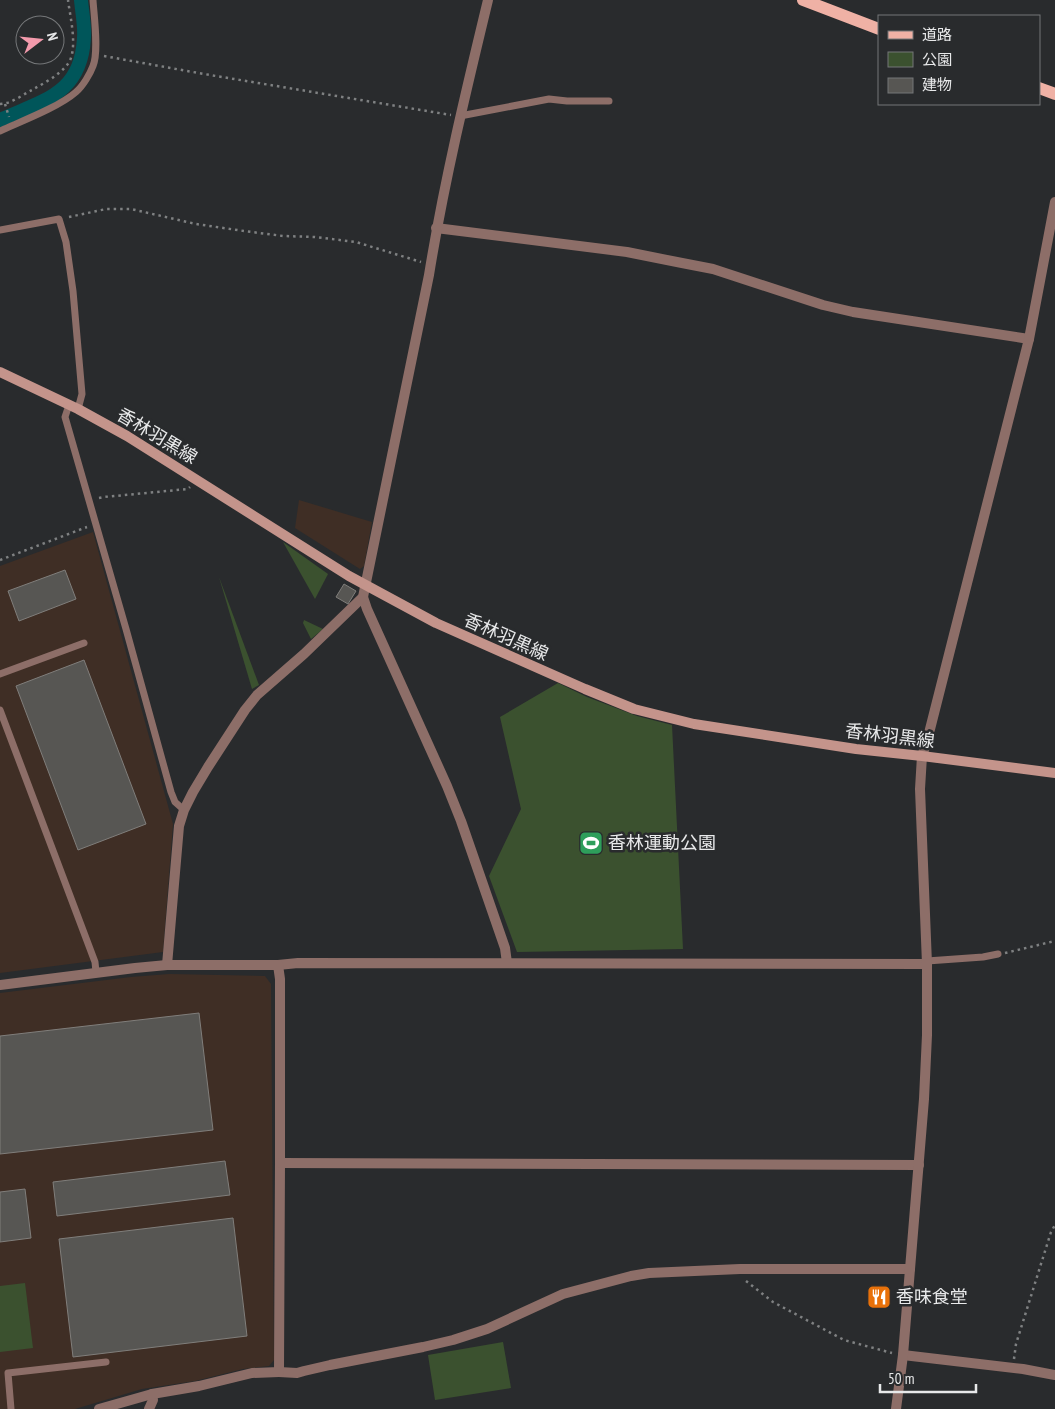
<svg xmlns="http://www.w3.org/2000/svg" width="1055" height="1409" viewBox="0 0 1055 1409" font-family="'PT Sans Narrow','Noto Sans JP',sans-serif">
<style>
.industrial{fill:#3f2e25}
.green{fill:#3b512f}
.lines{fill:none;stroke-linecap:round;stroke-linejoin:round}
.canal{stroke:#00565a;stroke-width:14}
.building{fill:#575653;stroke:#807e7b}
.path{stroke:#7f8182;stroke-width:2.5;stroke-dasharray:2.5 4;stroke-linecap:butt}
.service{stroke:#8d6e68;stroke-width:7}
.minor{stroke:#8d6e68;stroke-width:10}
.tertiary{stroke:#8d6e68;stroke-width:10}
.secondary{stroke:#c4948b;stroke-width:10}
.primary{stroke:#efb1a5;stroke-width:12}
.labels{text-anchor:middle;stroke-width:5;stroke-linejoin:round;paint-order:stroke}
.street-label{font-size:18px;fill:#e8e9ea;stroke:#292b2d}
.poi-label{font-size:18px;fill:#e8e9ea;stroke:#292b2d;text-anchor:start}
</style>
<rect width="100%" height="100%" fill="#292b2d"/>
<g class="industrial">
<path d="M299,500L372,522L364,566L360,569L295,528Z"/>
<path d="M93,532L173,824L163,952L0,973V566Z"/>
<path d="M169,974L265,976L271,984L274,1360L269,1366L243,1369L195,1381L142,1389L75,1409H0V993L131,977Z"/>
</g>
<g class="green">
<path d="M283,542L328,574L315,599Z"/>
<path d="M219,577L259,685L252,689Z"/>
<path d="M304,620L323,629L311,639L303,623Z"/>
<path d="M558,683L587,697L637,716L672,725L683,949L517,952L489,876L521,809L500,717Z"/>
<path d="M25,1283L33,1348L0,1352V1286Z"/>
<path d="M503,1342L511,1388L435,1400L428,1355Z"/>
</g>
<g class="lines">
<path class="canal" d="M0,120C44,100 81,94 84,38C85,26 82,12 81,0"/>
</g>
<g class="building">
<path d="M65,570L76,599L19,621L8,591Z"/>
<path d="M344,584L356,591L348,604L336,597Z"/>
<path d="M84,660L146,824L78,850L16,686Z"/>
<path d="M199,1013L213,1130L0,1154V1036Z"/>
<path d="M225,1161L230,1195L57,1216L53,1182Z"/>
<path d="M25,1189L31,1238L0,1242V1192Z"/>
<path d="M233,1218L247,1336L73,1357L59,1239Z"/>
</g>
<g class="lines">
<g class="path">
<path d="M104,56L204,74L451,115"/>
<path d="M0,104C11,104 22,95 32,90C44,83 58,76 67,65C79,51 70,17 68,0"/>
<path d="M5,104L9,117"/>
<path d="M69,217L106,209H131L196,224L244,231L283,236L315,237L356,242L421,262"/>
<path d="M99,498L104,497L188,489L190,487"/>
<path d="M0,560L87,527"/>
<path d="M1005,953L1055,941"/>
<path d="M746,1281L773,1302L844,1340L892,1353"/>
<path d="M1014,1359L1016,1344L1051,1232L1055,1225"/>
</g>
<g class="service">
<path d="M460,116L549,99L567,101H609"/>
<path d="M0,131C22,121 59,107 76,92C83,86 90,74 93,66C99,52 94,16 93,0"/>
<path d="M0,230L59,219L66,242L73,291L82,394L78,409"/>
<path d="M69,405L65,417L126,629L171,792L175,802L184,810"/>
<path d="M0,674L84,643"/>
<path d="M0,710L95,962L96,972"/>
<path d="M927,961L983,957L998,954"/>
<path d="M11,1409L8,1373L106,1362"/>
</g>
<g class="minor">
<path d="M436,228L627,252L682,263L713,269L823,305L853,312L1029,339"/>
<path d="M363,597L367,609L447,786L461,821L505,948L507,963"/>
<path d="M167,965L179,826L184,810L193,792L208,767L245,710L257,695L304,654L363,597L429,275C444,182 466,91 488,0"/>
<path d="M278,965L298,963L927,964"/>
<path d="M903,1355L1023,1369L1055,1375"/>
<path d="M279,1372L297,1373L304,1371L330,1365L423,1347L453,1340L487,1329L563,1294L631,1276L649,1273L740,1269H910"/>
<path d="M149,1409L153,1400L152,1394"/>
</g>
<g class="tertiary">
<path d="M0,985L135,968L167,965H278L280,979V1163L279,1372L252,1373L199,1386L152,1394L99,1409"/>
<path d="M280,1163L919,1165"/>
<path d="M896,1409L903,1355L910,1269L924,1099L927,1035V964L920,789L922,756L927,741L1029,339L1055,202"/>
</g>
<path class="secondary" d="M0,372L78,409L127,436L349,576L436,623L585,689L634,709L694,724L856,749L922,756L1055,773"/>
<g class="primary">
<path d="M803,0L879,29"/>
<path d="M1039,88L1055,94"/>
</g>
</g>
<defs>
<g id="stadium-square" transform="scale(1.25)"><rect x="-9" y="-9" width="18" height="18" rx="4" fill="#2e9e5b" stroke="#292b2d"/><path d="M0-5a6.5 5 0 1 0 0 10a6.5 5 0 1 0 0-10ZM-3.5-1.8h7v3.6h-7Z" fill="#fff"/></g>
<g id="restaurant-square" transform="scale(1.25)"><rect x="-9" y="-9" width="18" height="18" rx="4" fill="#e8710a" stroke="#292b2d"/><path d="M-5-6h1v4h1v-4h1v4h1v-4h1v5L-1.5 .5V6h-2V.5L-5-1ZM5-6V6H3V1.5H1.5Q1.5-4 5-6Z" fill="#fff"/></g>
</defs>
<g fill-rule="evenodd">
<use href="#stadium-square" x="591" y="843"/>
<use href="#restaurant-square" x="879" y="1297"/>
</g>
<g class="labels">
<g class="street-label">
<text transform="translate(157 436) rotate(31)" y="6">香林羽黒線</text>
<text transform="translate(506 637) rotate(24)" y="6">香林羽黒線</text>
<text transform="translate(890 736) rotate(7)" y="6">香林羽黒線</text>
</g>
<g class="poi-label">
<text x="608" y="849">香林運動公園</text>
<text x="896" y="1303">香味食堂</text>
</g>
</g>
<rect x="878" y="15" width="162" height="90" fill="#292b2d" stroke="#757779"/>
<rect x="888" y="31" width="25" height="8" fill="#efb1a5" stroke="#757779"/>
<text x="922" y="40" font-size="15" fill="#e8e9ea">道路</text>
<rect x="888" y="52" width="25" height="15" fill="#3b512f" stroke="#757779"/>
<text x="922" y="65" font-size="15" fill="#e8e9ea">公園</text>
<rect x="888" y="78" width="25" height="15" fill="#575653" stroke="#757779"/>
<text x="922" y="90" font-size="15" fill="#e8e9ea">建物</text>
<g transform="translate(40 40) rotate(74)"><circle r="24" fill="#292b2d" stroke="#757779"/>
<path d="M0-4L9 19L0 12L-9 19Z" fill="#f39aac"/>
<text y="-8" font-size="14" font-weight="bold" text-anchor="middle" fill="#e8e9ea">N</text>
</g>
<path d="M880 1384v8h96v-8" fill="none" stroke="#e8e9ea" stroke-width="2.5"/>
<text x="888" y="1384" font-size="15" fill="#e8e9ea" stroke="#292b2d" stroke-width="4" paint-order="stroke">50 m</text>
</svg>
